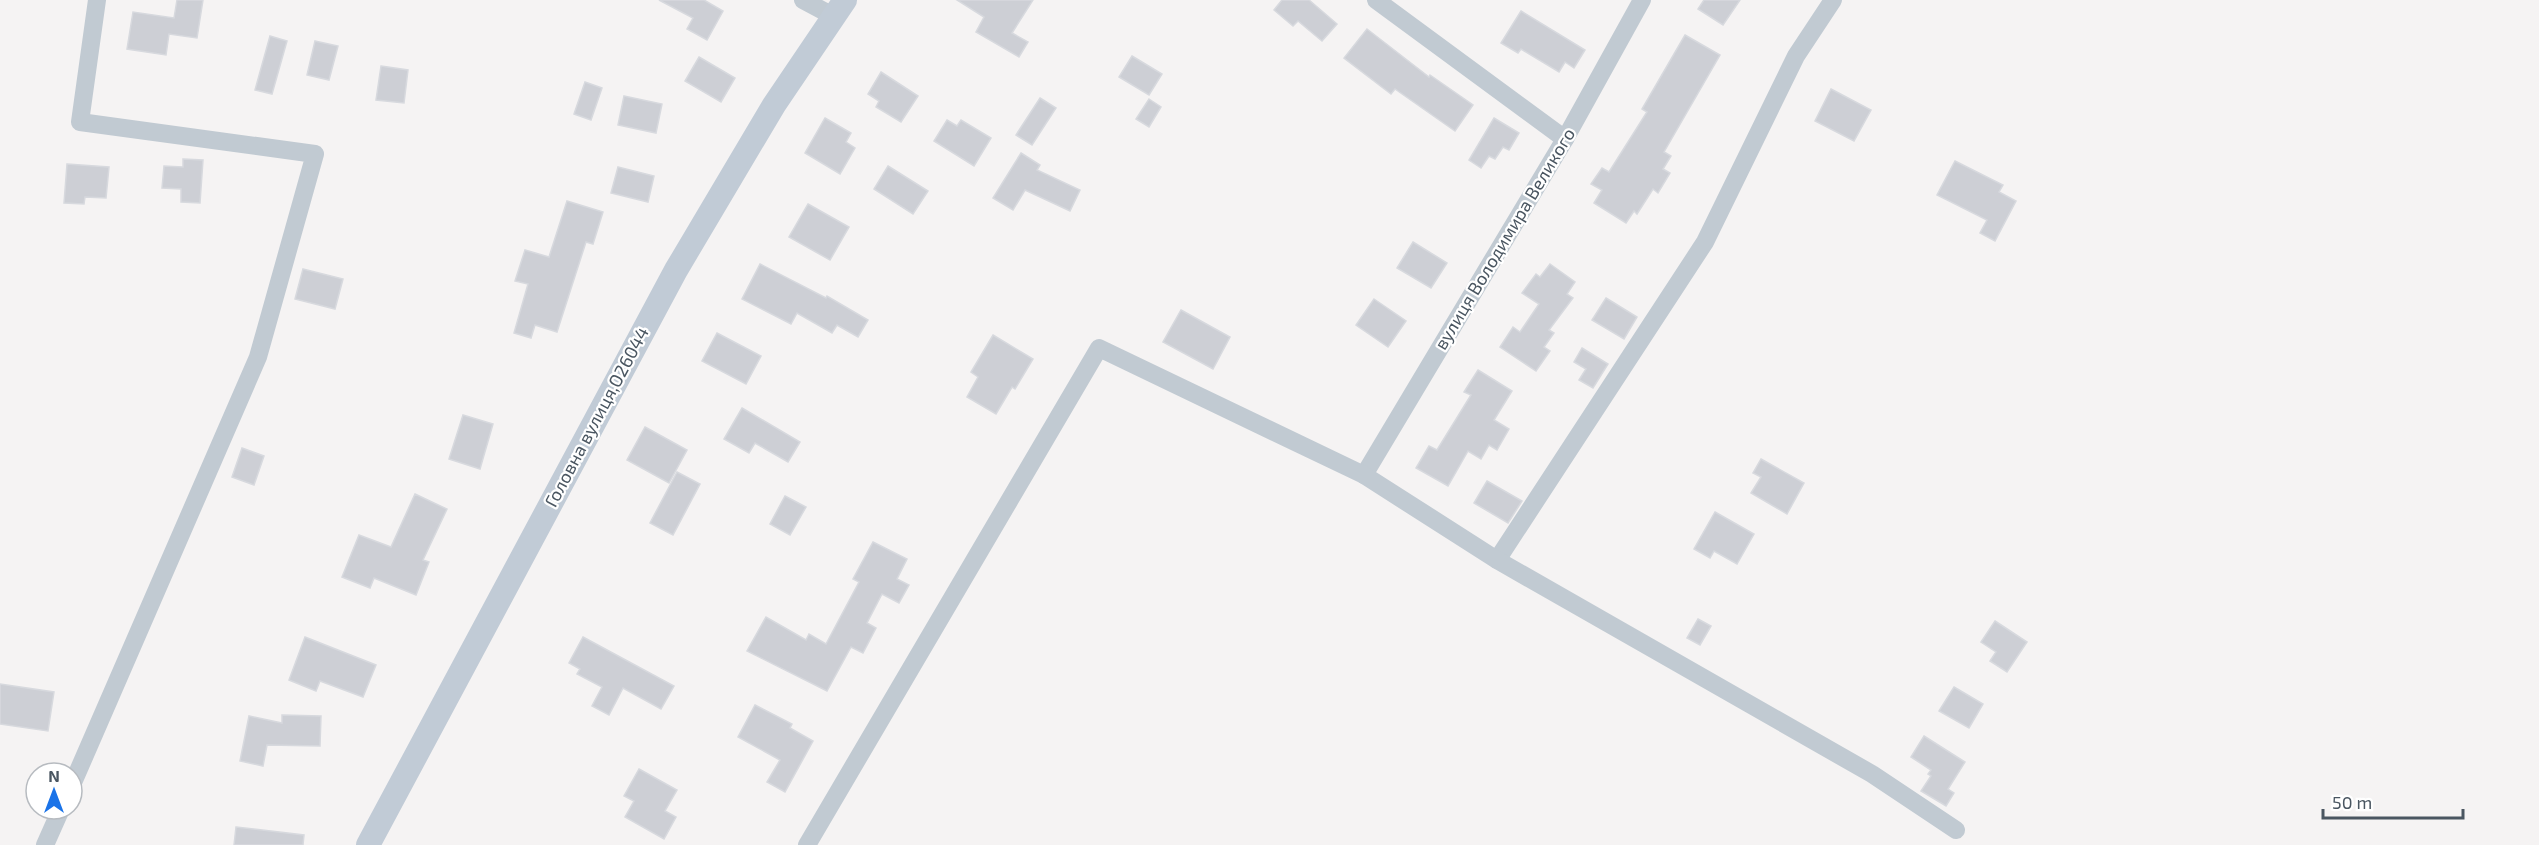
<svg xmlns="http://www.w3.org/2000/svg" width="2539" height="845" viewBox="0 0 2539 845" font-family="'Exo 2',sans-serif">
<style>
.building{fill:#cdcfd5;stroke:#d7d9de;stroke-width:1.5}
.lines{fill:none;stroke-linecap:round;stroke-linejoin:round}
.street{stroke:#c1cad2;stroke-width:18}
.secondary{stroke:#c1cbd6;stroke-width:24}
.labels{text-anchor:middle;stroke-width:4.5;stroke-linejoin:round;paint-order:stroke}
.street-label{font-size:18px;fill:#4a5661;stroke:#fff}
</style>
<rect width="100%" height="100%" fill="#f5f3f3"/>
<g class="building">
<path d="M177,0H203L197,38L169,34L166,55L127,49L133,12L174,18Z"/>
<path d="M659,0H704L723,11L707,40L687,29L693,18Z"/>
<path d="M957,0H1033L1012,33L1028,42L1019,57L976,32L984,17Z"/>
<path d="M1282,0H1309L1337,24L1322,41L1298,21L1293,26L1274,10Z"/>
<path d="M1704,0H1740L1723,25L1698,9Z"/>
<path d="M1521,11L1585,50L1574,68L1565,62L1559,72L1521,49L1518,53L1501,43Z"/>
<path d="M1367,29L1429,77L1430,75L1473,105L1455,131L1395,89L1391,94L1344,58Z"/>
<path d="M1685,35L1720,55L1664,152L1671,156L1663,169L1670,173L1658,193L1653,189L1637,214L1634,211L1626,223L1594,203L1602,190L1591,184L1602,168L1609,172L1647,112L1642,109Z"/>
<path d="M270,36L287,41L272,94L255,90Z"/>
<path d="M315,41L338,46L329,80L307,75Z"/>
<path d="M1132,56L1162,74L1149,95L1119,77Z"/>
<path d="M699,57L735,78L721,102L685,81Z"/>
<path d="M381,66L408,70L404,103L376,100Z"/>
<path d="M881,72L918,96L901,122L876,107L879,101L868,94Z"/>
<path d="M585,82L602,88L591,120L574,114Z"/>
<path d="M1831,89L1871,110L1854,141L1815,121Z"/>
<path d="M624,96L662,104L656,133L618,125Z"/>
<path d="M1040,98L1056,108L1032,145L1016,135Z"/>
<path d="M1149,99L1161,107L1149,127L1136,119Z"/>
<path d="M825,118L851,133L846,142L855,148L840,174L805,153Z"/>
<path d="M1494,118L1519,133L1509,150L1503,147L1495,159L1489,156L1481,168L1469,160Z"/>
<path d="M947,120L957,126L961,120L991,138L974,166L934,141Z"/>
<path d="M1021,153L1040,165L1037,170L1080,190L1070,211L1025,190L1013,210L993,198Z"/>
<path d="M183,159L203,160L200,203L181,202V189L162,188L164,166L183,167Z"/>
<path d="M1955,161L2003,185L1999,192L2016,201L1995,241L1980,233L1987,220L1937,195Z"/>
<path d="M67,164L109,167L106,198L85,197L84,204L64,203Z"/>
<path d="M888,166L928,191L913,214L874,189Z"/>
<path d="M618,167L654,176L648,202L611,193Z"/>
<path d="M567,201L603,212L593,244L586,242L557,332L535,325L531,338L514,333L528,284L515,281L525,250L549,257Z"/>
<path d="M808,204L849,227L830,260L789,237Z"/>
<path d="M1413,242L1447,263L1431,288L1397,268Z"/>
<path d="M760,264L826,298L827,296L868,320L858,337L837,325L832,333L797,313L791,324L742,299Z"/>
<path d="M1550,264L1575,282L1567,294L1573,298L1549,330L1554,333L1544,347L1550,351L1536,371L1500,347L1513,327L1520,332L1539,304L1522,293L1536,274L1540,277Z"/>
<path d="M303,269L343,279L335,309L295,299Z"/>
<path d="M1606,298L1637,317L1624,339L1592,320Z"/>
<path d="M1374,299L1406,321L1388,347L1356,325Z"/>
<path d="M1181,310L1230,337L1213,369L1163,342Z"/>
<path d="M717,333L761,356L746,384L702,361Z"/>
<path d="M993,335L1033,359L1015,389L1012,387L996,414L967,397L978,377L971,372Z"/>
<path d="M1582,348L1608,364L1593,388L1579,380L1586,369L1574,362Z"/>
<path d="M1478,370L1512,391L1494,420L1509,429L1497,450L1489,445L1481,459L1468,451L1448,486L1416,468L1429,446L1437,450L1471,395L1464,392Z"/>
<path d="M742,408L800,442L788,462L755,443L749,453L724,439Z"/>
<path d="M463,415L493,424L480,469L449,459Z"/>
<path d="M645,427L687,450L669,483L627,460Z"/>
<path d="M242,448L264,456L254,485L232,477Z"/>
<path d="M1761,459L1804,483L1787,514L1751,493L1761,477L1753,473Z"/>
<path d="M677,472L700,484L673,535L650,523Z"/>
<path d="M1487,481L1522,501L1508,523L1474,503Z"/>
<path d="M415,494L447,509L423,560L429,562L416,595L374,578L370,588L342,577L359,535L391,547Z"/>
<path d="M785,496L806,507L790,535L770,524Z"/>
<path d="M1715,512L1754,534L1737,564L1714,551L1710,558L1694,549Z"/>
<path d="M873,542L907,559L897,579L909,585L899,603L882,594L867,623L876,628L863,653L851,647L827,691L747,651L766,617L806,640L809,634L826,644L859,582L853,579Z"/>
<path d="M1698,619L1711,626L1700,645L1687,638Z"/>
<path d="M1995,621L2027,642L2007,672L1990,661L1996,652L1981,642Z"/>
<path d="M305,637L376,665L363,697L320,681L316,691L289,680Z"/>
<path d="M583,637L674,686L661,709L623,688L609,715L592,706L602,687L577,674L580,669L569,663Z"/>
<path d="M0,684L54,692L48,731L0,724Z"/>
<path d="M1954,687L1983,704L1969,728L1939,711Z"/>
<path d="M755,705L792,724L790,728L813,741L785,792L767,782L780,760L738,737Z"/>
<path d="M282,715L321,716L320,746L267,745L263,766L240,761L249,716L282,723Z"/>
<path d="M1924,736L1965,762L1948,789L1954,793L1946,806L1921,791L1931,776L1928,774L1931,770L1911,757Z"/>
<path d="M639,769L677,790L665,811L676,817L664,839L625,817L634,801L624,796Z"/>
<path d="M236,827L304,835L303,845H234Z"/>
</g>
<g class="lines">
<g class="street">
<path d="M803,0L833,16"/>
<path d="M1376,0L1565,139"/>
<path d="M1364,475L1565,139L1642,0"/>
<path d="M1497,560L1705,242L1796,56L1833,0"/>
<path d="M72,785L258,357L315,154L80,122L97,0"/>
<path d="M45,845L61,809"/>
<path d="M807,845L1099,348L1364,475L1497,560L1872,774L1956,830"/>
</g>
<path class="secondary" d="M368,845L676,270L774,105L845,0"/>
</g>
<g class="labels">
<g class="street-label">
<text transform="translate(1505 239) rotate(-59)" y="6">вулиця Володимира Великого</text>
<text transform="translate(597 417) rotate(-62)" y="6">Головна вулиця,О26044</text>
</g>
</g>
<g transform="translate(54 791)"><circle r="28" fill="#ffffff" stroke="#b7bbc0" stroke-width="1.5"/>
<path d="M0-4.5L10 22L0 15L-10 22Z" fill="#1a73e8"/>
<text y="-9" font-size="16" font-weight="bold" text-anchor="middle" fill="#4a5661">N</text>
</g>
<path d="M2323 809v9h140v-9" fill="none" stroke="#4a5661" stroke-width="3"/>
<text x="2332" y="809" font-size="18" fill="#4a5661" stroke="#ffffff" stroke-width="4.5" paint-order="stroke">50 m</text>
</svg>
